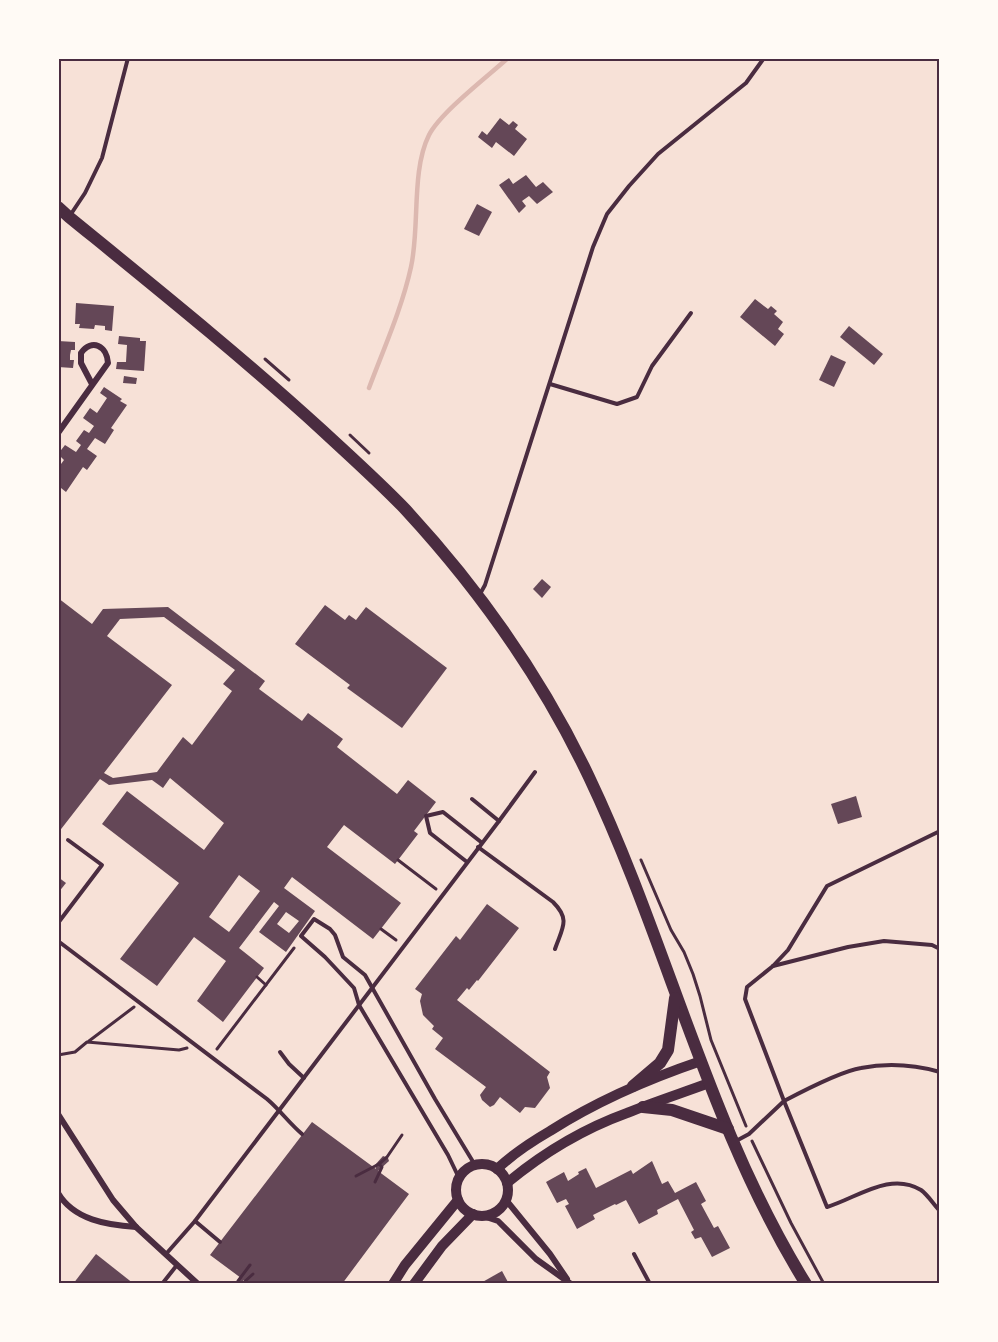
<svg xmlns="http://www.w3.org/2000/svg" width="998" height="1342" viewBox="0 0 998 1342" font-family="'Fira Sans',sans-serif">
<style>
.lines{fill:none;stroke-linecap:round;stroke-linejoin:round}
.stream{stroke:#dcb8b0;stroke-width:4.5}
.building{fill:#644757;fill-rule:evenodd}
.path{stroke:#4a2c40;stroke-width:3}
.service{stroke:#4a2c40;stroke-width:4}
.minor{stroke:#4a2c40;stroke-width:6}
.tertiary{stroke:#4a2c40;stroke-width:10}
.secondary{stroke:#4a2c40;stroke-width:12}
.neatline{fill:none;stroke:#4a2c40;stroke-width:2}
</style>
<rect width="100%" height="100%" fill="#f7e1d7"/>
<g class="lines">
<path class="stream" d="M369,388C384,348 402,308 411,267C420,227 411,171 429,135C441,112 487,77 508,58"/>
</g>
<g class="building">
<path d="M500,118L509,125L513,121L518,125L515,129L527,139L514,156L496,142L492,148L478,137L482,131L487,135Z"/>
<path d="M526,175L536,187L543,182L553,192L537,204L529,196L522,201L526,206L519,213L499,185L509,178L513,184Z"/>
<path d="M477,204L492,212L479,236L464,229Z"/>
<path d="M755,299L768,309L771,306L777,311L774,314L783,322L778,329L784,334L775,346L740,317Z"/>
<path d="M76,303L114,306L112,331L105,330V326L95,325L94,329L79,328L80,324H75Z"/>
<path d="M849,326L883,354L874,365L840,337Z"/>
<path d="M119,336L140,338V341H146L144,371L116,369L117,362H126L127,345L118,344Z"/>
<path d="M58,341L75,342V350H71L70,355V360H74L73,368L58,367Z"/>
<path d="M831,355L846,362L834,387L819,380Z"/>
<path d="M124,376L137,378L136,384L123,383Z"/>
<path d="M104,387L122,399L120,401L127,405L111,428L114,430L105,444L95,438L87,449L97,456L87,470L83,467L66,492L61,488L58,492V468L64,460L58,454L65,445L76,452L81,445L76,441L84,430L89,433L94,426L83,418L90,408L97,413L107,398L100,393Z"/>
<path d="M542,579L551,587L542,598L533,589Z"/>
<path d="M58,598L92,624L103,609L168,607L265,681L259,689L302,721L308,713L343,739L337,747L397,794L408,780L436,802L414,831L418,834L395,864L344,825L327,847L401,903L373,939L292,877L284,888L315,911L286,952L259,932L279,906L274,902L239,948L264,968L223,1022L197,1001L226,961L194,937L157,986L120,959L179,883L102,824L127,791L204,850L224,823L170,778L163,788L152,780L109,785L100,779L58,833ZM164,617L235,670L223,684L232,691L192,745L183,737L157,772L113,778L104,773L172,685L107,636L120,619ZM239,875L260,891L229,932L209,917ZM286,912L299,921L289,933L277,924Z"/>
<path d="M325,605L345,620L349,615L356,620L366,607L447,668L402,728L347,688L350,685L295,644Z"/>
<path d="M856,796L862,817L838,824L831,804Z"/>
<path d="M58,877L66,883L58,893Z"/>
<path d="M487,904L519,928L478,981L477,980L469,990L467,988L457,1000L550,1072L547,1077L550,1088L535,1108L525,1107L520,1113L500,1097L494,1105L490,1107L482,1100L480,1095L486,1087L435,1049L443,1038L432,1029L434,1026L423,1015L420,1001L422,994L415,989L456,936L460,940Z"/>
<path d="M312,1122L376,1169L375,1165L383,1156L388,1158L389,1161L378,1171L409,1194L342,1284H248L243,1280V1284H234L241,1278L210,1255Z"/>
<path d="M652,1161L662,1184L668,1181L675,1193L696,1182L706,1201L701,1204L714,1228L718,1226L730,1248L712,1257L701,1237L695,1239L691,1232L694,1230L678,1199L657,1210L658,1214L639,1224L626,1200L616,1205L615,1204L593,1215L595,1219L577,1229L565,1206L569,1204L566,1199L557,1203L546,1182L564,1172L568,1181L579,1174L578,1172L586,1168L596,1188L631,1170L633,1174Z"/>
<path d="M96,1254L134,1284H73Z"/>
<path d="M502,1271L509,1284H479Z"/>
</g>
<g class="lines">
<g class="path">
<path d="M265,359L289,380"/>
<path d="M350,435L369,453"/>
<path d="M398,860L436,889"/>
<path d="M641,860L671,930L684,952L693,974L700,996L711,1040L746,1126"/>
<path d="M381,929L396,940"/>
<path d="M257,977L266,985"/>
<path d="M89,1041L134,1007"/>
<path d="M217,1049L294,948"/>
<path d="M58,1055L75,1052L87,1042L179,1050L187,1048"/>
<path d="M752,1141L791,1223L824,1284"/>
<path d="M356,1176L379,1164"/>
<path d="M375,1182L382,1167L379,1164L387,1157L402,1135"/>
<path d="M241,1284L238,1281L250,1265"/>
<path d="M242,1284L253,1274"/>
</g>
<g class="service">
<path d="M71,214L85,193L102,158L128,58"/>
<path d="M550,384L617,404L637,397L652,366L691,313"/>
<path d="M480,594L485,585L593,247L607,214L629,186L658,154L746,83L764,58"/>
<path d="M499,821L535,772"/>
<path d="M478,847L553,902C571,920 562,928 555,949"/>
<path d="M467,862L430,833L426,816L443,812L481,842"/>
<path d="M58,923L102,865L68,840"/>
<path d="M58,941L267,1099C280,1110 289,1123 302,1134"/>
<path d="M773,966L848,947L884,941L932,945L940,949"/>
<path d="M280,1052L289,1064L304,1078"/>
<path d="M940,1072C915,1065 887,1063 861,1068C842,1071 803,1091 784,1101L827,1207C857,1198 890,1171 921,1190C928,1195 934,1205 940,1211"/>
<path d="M736,1141L749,1134L784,1101L745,999L747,987L773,966L788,950L827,886L940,831"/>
<path d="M459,1178L448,1155L359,1005L354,988L325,957L301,936L314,919L330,929L335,935L343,957L365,975L435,1099L475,1165"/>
<path d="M195,1221L220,1242"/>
<path d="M166,1254L195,1221L499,821L472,799"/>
<path d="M634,1254L650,1284"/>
<path d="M162,1284L177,1265"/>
</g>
<g class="minor">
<path d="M58,433L108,363C107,346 92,338 81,353V363L92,384"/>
<path d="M58,1114L113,1200L136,1227L198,1284"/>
<path d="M58,1193C74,1220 107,1225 136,1227"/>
<path d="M506,1200L550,1254L567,1279"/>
<path d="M483,1216L498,1221L536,1259L571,1284"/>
</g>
<g class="tertiary">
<circle cx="482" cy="1190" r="26"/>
<path d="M497,1169C513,1154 531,1142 550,1131C597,1101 648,1079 701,1061"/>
<path d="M507,1183C543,1153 583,1129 627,1113C654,1102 682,1093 709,1083"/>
<path d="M393,1284L405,1265L458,1200"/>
<path d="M414,1284L442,1246L473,1214"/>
</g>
<g class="secondary">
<path d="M58,207L69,217C155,287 241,356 323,431C351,457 379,482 405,509C478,588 543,680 589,777C668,943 708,1126 806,1284"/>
<path d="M633,1086L660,1063L668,1050L675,998"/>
<path d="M643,1107L672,1110L728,1129"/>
</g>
</g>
<rect width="998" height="1342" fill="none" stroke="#fffaf5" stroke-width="120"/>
<rect x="60" y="60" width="878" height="1222" class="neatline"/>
</svg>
